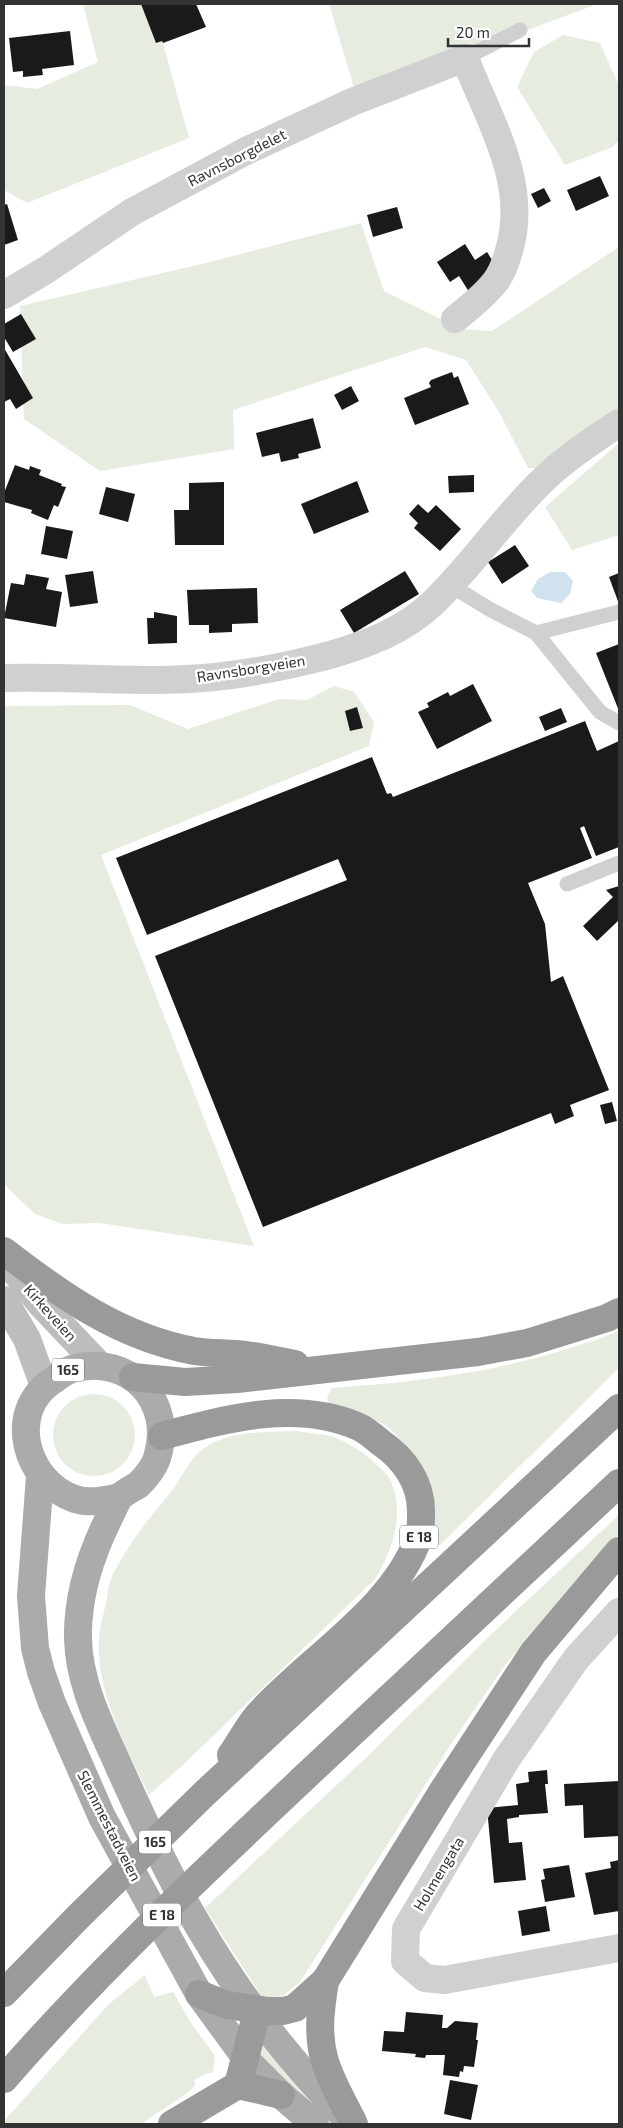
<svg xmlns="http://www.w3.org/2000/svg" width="623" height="2128" viewBox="0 0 623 2128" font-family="'Exo 2',sans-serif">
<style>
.green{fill:#e6ecdf}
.water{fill:#cfe2ee}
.building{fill:#1a1a1a}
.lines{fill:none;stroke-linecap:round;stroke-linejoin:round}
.lane{stroke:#d0d0d0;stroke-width:15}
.street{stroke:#d0d0d0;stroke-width:28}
.secondary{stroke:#bdbdbd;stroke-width:28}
.primary{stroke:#ababab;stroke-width:28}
.highway{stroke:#9a9a9a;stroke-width:28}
.labels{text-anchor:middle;stroke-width:5;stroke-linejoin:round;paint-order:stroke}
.shield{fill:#fff;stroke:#707070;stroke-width:1}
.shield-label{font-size:14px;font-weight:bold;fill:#333}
.street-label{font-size:15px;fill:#333;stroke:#fff}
</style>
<rect width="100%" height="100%" fill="#fff"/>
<g class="green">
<path d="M83,4H152L189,138L27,203L4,190V85L37,89L98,62Z"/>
<path d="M329,4H592V6L356,94Z"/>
<path d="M563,35L600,43L619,86V140L613,147L565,165L517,87L534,52Z"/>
<path d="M361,223L384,291L461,329L492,331L619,247V410L560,448L535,468H528L499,412L466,360L425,347L233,410L234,449L100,471L24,419L20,306L206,263Z"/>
<path d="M619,443V535L572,550L545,507Z"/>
<path d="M334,686L354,692L374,722L369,746L101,855L254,1246L99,1223L62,1224L35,1214L4,1184V706L130,705L188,729L279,699L307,700Z"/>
<path d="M619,1330V1368L441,1544L432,1549L428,1546L422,1472L405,1444L386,1425L354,1411L329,1404L327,1397L332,1388C413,1382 495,1373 573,1347C588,1342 605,1338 619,1330Z"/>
<circle cx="94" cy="1435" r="41"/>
<path d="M296,1431C307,1433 319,1433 330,1436C344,1440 356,1448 367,1456C376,1464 388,1473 392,1484C405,1517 391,1552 375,1579L184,1764L149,1795C126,1747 92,1685 100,1630C101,1621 104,1612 106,1604C108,1594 108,1583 113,1574C127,1547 147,1520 167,1497C179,1484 185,1466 198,1453C223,1430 264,1432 296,1431Z"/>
<path d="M619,1515V1534L505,1665L455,1738L300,1982L279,1999L262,1997L205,1908L371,1753L499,1627Z"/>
<path d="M145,1975L154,1997L173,1992L191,2023L215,2056L213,2073H208L194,2080L195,2085L189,2092L141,2124H4V2121L109,2004Z"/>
<path d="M254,2032L336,2124H328L252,2051Z"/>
</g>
<path class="water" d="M550,572H565L573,581L570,594L561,603L537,598L531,591L538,579Z"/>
<g class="building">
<path d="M141,4H196L206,27L163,43L162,41L156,43Z"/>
<path d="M70,31L74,65L42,69L43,75L23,77V71L13,72L9,38Z"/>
<path d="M600,176L609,196L576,211L567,190Z"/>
<path d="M544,188L551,201L538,208L531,194Z"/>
<path d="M7,204L18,240L4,245V205Z"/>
<path d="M397,207L403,228L373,237L367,215Z"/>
<path d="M465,244L475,260L487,252L506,282L478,306L459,276L450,282L437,262Z"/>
<path d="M21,314L36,339L13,352L4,337V324Z"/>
<path d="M4,348L33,398L16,409L10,399L4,402Z"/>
<path d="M452,372L454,378L458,376L469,404L415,425L404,398L431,387L429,383L431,380Z"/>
<path d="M351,386L359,401L342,410L334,395Z"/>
<path d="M313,418L321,448L298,454L299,458L281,462L279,453L262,457L256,433Z"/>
<path d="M15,465L29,470L30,466L41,470L39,475L62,484L61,486L66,487L58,507L54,505L48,520L31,513L32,510L4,502V493Z"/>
<path d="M474,475V492L449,493L448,476Z"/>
<path d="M357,481L369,512L314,534L301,504Z"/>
<path d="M224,482V545H175L174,510H189V483Z"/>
<path d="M106,487L135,494L128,522L99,514Z"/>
<path d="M418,504L428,513L436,505L461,529L440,551L414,528L418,523L409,514Z"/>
<path d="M46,526L73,531L67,559L41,554Z"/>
<path d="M515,545L529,566L502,584L488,562Z"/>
<path d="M93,571L98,603L70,607L65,575Z"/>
<path d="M405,571L419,594L354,633L340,610Z"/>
<path d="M619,573V604L609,577Z"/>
<path d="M26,574L49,578L46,589L62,592L56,627L4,618L11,583L24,585Z"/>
<path d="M257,588L258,623L232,624V632L209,633V625H189L187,590Z"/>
<path d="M154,612L177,616V643L148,644L147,618H154Z"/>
<path d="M619,644V711L596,653Z"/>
<path d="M473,684L492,721L437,749L418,712L429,707L427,703L448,692L450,696Z"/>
<path d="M357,707L363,728L350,731L345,711Z"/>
<path d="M561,708L567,722L545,731L539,717Z"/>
<path d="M585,721L597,751L619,741V847L596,856L584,826L580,828L592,858L528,883L545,924L551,982L563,976L609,1090L570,1105L574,1116L555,1124L551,1113L263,1227L155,956L347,880L338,859L147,935L116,858L372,757L387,794L391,793L393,797Z"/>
<path d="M619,886V920L597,941L583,926L613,897L606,890Z"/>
<path d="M612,1102L617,1121L605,1124L600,1105Z"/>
<path d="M547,1770L548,1784H545L548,1813L519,1815V1817L507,1819L509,1843L522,1842L526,1880L494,1883L487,1808L518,1805L516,1784L529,1782L528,1772Z"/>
<path d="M619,1781V1836L584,1838L583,1805L565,1806L564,1784Z"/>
<path d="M619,1860V1911L594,1915L585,1873L611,1868L610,1862Z"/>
<path d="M569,1865L575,1897L545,1902L541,1880L545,1879L543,1869Z"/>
<path d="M546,1906L550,1931L522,1936L518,1911Z"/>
<path d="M406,2012L443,2015L442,2028H447L455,2021L478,2023L476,2040H478L474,2067L464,2066L463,2072L460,2071L459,2077L443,2075L445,2055H426L425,2058L415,2057L416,2054L382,2051L384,2031L404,2032Z"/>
<path d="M450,2080L478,2085L471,2120L444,2114Z"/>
</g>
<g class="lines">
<g class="lane">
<path d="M465,58L520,30"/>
<path d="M450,585L491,610L536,633L600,712L619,723"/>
<path d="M536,633L619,612"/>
<path d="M567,884L619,863"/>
</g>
<g class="street">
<path d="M4,295L46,270L132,212L246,151L352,102L465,58C488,119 528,180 510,247C507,259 502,273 495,282C484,296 469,308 455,319"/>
<path d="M4,678C73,676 147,684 215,677C254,673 292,665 330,655C368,644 403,631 433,603C472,565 502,520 541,482C564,459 592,441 619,423"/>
<path d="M619,1612L576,1659L506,1760L406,1929L405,1961L425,1978L444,1980L619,1948"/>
</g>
<g class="secondary">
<path d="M4,1258L41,1304L99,1365"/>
<path d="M4,1300L27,1339L44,1386"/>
</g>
<g class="primary">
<path d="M40,1476L31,1596L35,1648L41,1672L52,1703L102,1817L199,1994L250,2064L281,2095L315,2124"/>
<path d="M120,1497C105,1500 90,1504 75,1499C25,1482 6,1412 52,1381C58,1377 65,1371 72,1369C129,1353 175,1401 157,1458C154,1467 145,1479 138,1485C132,1489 123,1493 119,1498C115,1504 112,1512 109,1518C90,1556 77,1597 78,1639C79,1685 102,1728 120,1769C144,1822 169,1877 199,1927C240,1997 292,2064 349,2121"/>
</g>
<g class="highway">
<path d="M4,1251C62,1296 120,1337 194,1351C207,1353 221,1353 235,1354C255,1355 276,1361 295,1364"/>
<path d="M133,1377L185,1382L237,1379L478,1352L527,1343L607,1318L619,1312"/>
<path d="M162,1436C225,1419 296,1399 359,1427C366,1430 374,1437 380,1442C405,1459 422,1484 421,1514C421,1521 421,1530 419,1536C395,1608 308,1659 258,1715C248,1727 240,1742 231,1755"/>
<path d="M325,1981C321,2006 317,2032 324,2058C330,2081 344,2103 354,2124"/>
<path d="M4,1993L79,1916L205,1793L619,1408"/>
<path d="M199,1994L227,2005L268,2011H283L295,2008L325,1981L442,1792L533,1653L619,1551"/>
<path d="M4,2079C97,1972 204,1872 308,1774C412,1677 516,1580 619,1483"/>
<path d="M238,2085L281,2095"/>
<path d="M172,2124L238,2085L257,2012"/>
</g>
</g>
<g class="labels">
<g class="shield">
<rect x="52" y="1358.5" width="32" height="23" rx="4"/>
<rect x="400" y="1525.5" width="38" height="23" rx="4"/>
<rect x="139" y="1830.5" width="32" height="23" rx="4"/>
<rect x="143" y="1903.5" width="38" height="23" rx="4"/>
</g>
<g class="shield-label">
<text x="68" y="1375">165</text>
<text x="419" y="1542">E 18</text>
<text x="155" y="1847">165</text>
<text x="162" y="1920">E 18</text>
</g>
<g class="street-label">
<text transform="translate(237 158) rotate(-27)" y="5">Ravnsborgdelet</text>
<text transform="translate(251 669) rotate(-9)" y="5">Ravnsborgveien</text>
<text transform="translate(50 1313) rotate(48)" y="5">Kirkeveien</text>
<text transform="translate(109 1826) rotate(63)" y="5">Slemmestadveien</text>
<text transform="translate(439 1874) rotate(-59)" y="5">Holmengata</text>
</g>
</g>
<rect width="623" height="2128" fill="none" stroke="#333333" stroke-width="10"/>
<path d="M448 38v8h81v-8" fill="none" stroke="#333333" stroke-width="2.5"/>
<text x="456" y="38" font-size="15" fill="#333333" stroke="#ffffff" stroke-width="4" paint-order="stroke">20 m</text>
</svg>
